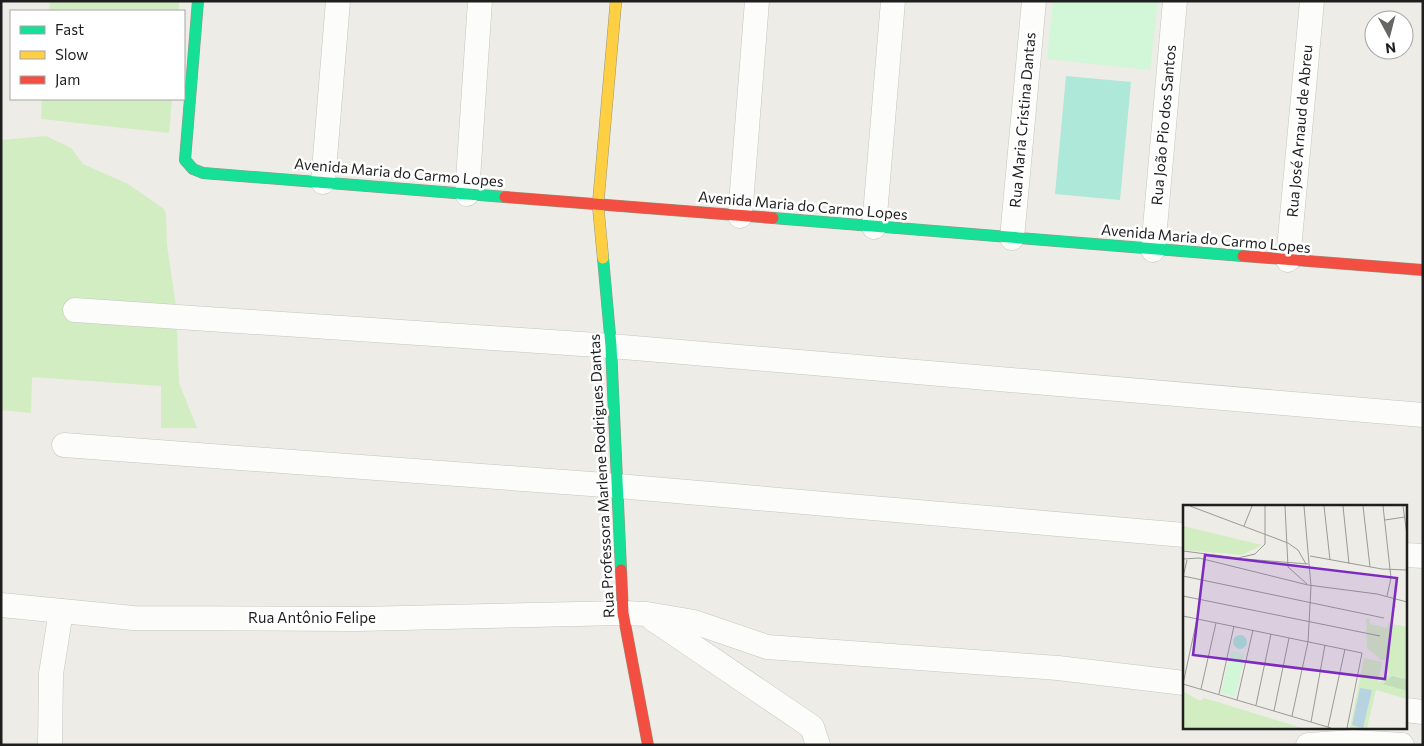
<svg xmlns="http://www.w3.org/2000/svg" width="1424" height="746" viewBox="0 0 1424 746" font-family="Commissioner,sans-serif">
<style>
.grass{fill:#d3edc2}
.park{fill:#d2f6d8}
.pitch{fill:#aee8d8}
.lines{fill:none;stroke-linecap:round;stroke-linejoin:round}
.street-casing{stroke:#c5c5c2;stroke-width:25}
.fast-casing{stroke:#92977e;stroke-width:12}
.slow-casing{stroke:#92977e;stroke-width:12}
.jam-casing{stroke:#92977e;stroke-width:12}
.street{stroke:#fcfcfb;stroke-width:24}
.fast{stroke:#16e098;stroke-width:11}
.slow{stroke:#ffcf43;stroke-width:11}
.jam{stroke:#f24e42;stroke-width:11}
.labels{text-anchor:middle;stroke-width:5;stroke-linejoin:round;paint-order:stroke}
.street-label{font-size:15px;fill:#1e1e1e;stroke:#fff}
.inset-road{fill:none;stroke:#9a9a96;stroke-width:1}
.view{fill:#7b2cbf;fill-opacity:0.15;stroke:#7b2cbf;stroke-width:2.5}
.inset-edge{fill:none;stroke:#1e1e1e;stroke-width:2.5}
</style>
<rect width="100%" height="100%" fill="#edece6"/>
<g class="grass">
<path d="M50,1H179V11H49Z"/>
<path d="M42,99H172L169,133L41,119Z"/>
<path d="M46,136L71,148L83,164L128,184L164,209L166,215L167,245L176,306L179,383L197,428H161V386L32,377L31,413L1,410V140Z"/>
</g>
<path class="park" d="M1053,1H1158L1150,70L1047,59Z"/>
<path class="pitch" d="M1066,76L1131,82L1120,200L1055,194Z"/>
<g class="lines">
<g class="street-casing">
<g id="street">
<path d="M323,182L338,1"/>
<path d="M467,194L480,1"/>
<path d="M740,216L757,1"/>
<path d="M874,227L893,1"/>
<path d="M1012,238L1034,1"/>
<path d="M1153,250L1175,1"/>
<path d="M1288,260L1312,1"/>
<path d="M75,310L611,346L1423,415"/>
<path d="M64,445L618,486L1184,535"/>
<path d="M1405,555L1423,556"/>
<path d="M1,605L133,618L359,619L623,613L647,614L694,622L767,647L1058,668L1184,683"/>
<path d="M653,619L812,727L818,745"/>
<path d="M1405,710L1423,712"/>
<path d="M50,745L51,674L61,611"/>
<path d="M1308,745L1354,742L1402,745"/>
</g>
</g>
<g class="fast-casing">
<g id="fast">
<path d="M198,1L185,160L193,169L203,173L505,197"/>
<path d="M773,218L1243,256"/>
<path d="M603,258L611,346L621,570"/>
</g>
</g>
<g class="slow-casing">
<path id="slow" d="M603,258L598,205L616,1"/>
</g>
<g class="jam-casing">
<g id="jam">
<path d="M505,197L773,218"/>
<path d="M1243,256L1423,270"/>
<path d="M621,570L623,613L648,745"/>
</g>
</g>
<use href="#street" class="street"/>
<use href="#fast" class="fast"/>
<use href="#slow" class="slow"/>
<use href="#jam" class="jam"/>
</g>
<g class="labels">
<g class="street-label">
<text transform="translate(1023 120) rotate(-85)" y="5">Rua Maria Cristina Dantas</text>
<text transform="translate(1164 125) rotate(-85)" y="5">Rua João Pio dos Santos</text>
<text transform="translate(1300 131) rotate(-85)" y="5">Rua José Arnaud de Abreu</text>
<text transform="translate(399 173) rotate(5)" y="5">Avenida Maria do Carmo Lopes</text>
<text transform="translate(803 206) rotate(5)" y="5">Avenida Maria do Carmo Lopes</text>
<text transform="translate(1206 239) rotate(5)" y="5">Avenida Maria do Carmo Lopes</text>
<text transform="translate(602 476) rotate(-93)" y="5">Rua Professora Marlene Rodrigues Dantas</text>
<text x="312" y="623">Rua Antônio Felipe</text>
</g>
</g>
<g transform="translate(1183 505)">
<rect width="224" height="224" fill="#edece6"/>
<path d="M0,21L79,40L59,50L0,45ZM183,113L187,114V119L204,123L205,118L224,122V174L214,171L216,184L224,186V194L193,185L184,223H167L181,153L199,157L195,178L206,170L204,155H198L184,143ZM0,186L17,196L21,193L119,223H0Z" fill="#d3edc2"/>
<path d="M209,171L224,174V186L200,179Z" fill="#c1deb9"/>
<path d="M48,146L62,149L52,191L38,188Z" fill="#d2f6d8"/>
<path d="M50 137a7 7 0 1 1 14 0a7 7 0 1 1-14 0Z" fill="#aee8d8"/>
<path d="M177,183L189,185L180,223L169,220Z" fill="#b7d3e2"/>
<path class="inset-road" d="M7,1L105,38L115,45L123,59M102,1L105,62L124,79M141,1L147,55M160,1L166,59M180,1L187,62M200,1L208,73L204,91M220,1L224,30M202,15L222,12M61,21L69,1M0,46L55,53L72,49L82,39V1M127,51L199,64L224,65M0,54L16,53L125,80L194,89L224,97M62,54L125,59M0,71L201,113M0,72L4,55M0,91L197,131M0,111L179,148L164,223M0,179L148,223M0,179L14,114M18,184L33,118M36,189L51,121M54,195L70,125M73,200L88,129M91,206L106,133M109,211L125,137L128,81L121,1M128,217L142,140M145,222L162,144"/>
<path class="view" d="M22,50L214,73L202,174L10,150Z"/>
<rect width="224" height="224" class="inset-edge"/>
</g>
<rect width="1424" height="746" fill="none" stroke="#1e1e1e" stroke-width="5"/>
<rect x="10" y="10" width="175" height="90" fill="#ffffff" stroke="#a5a5a5"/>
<rect x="20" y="26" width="25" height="8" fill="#16e098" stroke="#a5a5a5"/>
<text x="55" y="35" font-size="15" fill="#1e1e1e">Fast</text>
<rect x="20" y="51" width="25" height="8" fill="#ffcf43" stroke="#a5a5a5"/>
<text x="55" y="60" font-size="15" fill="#1e1e1e">Slow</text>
<rect x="20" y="76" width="25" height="8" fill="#f24e42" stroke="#a5a5a5"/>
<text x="55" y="85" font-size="15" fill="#1e1e1e">Jam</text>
<g transform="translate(1389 35) rotate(173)"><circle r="24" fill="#ffffff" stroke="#a5a5a5"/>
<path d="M0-4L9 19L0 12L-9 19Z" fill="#666664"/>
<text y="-8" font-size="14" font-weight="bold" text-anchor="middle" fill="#1e1e1e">N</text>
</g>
</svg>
